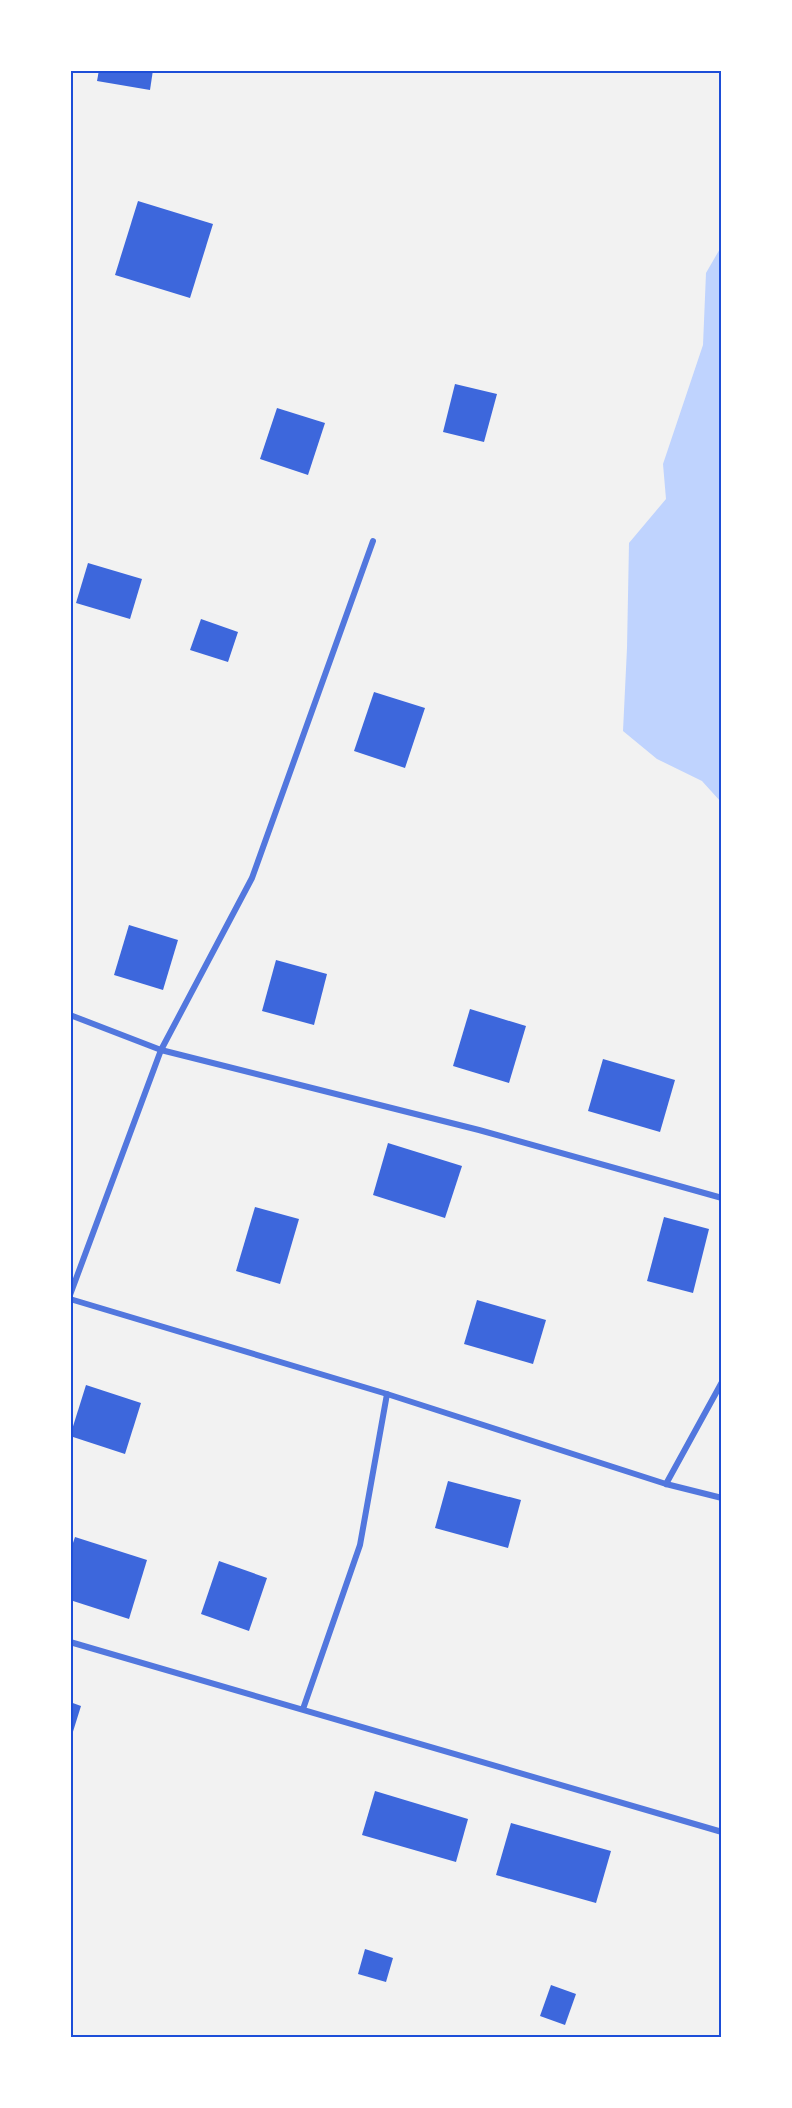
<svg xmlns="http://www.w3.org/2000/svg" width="792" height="2108" viewBox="0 0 792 2108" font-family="Montserrat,sans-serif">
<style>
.water{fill:#bfd3fe}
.building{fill:#3d67dc}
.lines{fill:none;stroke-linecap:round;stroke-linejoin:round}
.minor{stroke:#5277de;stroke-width:6}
.neatline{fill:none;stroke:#1d4ed8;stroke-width:2}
</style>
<rect width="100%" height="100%" fill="#f2f2f2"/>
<path class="water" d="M721,247V802L702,781L657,759L623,731L627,648L629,543L666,499L663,464L703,345L706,273Z"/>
<g class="building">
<path d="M99,70H153L150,90L97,81Z"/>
<path d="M138,201L213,224L190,298L115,275Z"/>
<path d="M455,384L497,394L484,442L443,432Z"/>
<path d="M277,408L325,423L308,475L260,459Z"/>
<path d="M88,563L142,579L130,619L76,603Z"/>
<path d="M201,619L238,632L228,662L190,650Z"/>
<path d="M374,692L425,708L405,768L354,751Z"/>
<path d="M129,925L178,940L163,990L114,975Z"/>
<path d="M276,960L327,974L314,1025L262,1011Z"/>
<path d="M470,1009L526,1026L509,1083L453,1066Z"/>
<path d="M603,1059L675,1080L660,1132L588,1111Z"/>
<path d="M388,1143L462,1166L445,1218L373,1195Z"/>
<path d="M255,1207L299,1219L280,1284L236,1271Z"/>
<path d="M664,1217L709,1229L693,1293L647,1281Z"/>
<path d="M477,1300L546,1320L533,1364L464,1344Z"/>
<path d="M86,1385L141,1403L125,1454L70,1436Z"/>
<path d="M448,1481L521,1500L508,1548L435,1528Z"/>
<path d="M75,1537L147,1560L129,1619L70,1600V1552Z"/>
<path d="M219,1561L267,1578L249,1631L201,1614Z"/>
<path d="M70,1702L81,1706L71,1738H70Z"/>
<path d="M375,1791L468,1819L456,1862L362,1835Z"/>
<path d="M511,1823L611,1851L596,1903L496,1875Z"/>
<path d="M365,1949L393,1958L386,1982L358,1974Z"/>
<path d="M551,1985L576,1994L565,2025L540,2016Z"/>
</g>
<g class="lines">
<g class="minor">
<path d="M70,1015L161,1050L479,1130L722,1198"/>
<path d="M70,1295L161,1050L252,878L373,541"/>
<path d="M70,1299L387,1394L666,1484L722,1498"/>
<path d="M666,1484L722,1382"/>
<path d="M70,1642L722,1832"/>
<path d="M303,1709L360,1545L387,1394"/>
</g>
</g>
<rect width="792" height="2108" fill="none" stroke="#ffffff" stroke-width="144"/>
<rect x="72" y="72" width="648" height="1964" class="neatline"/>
</svg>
